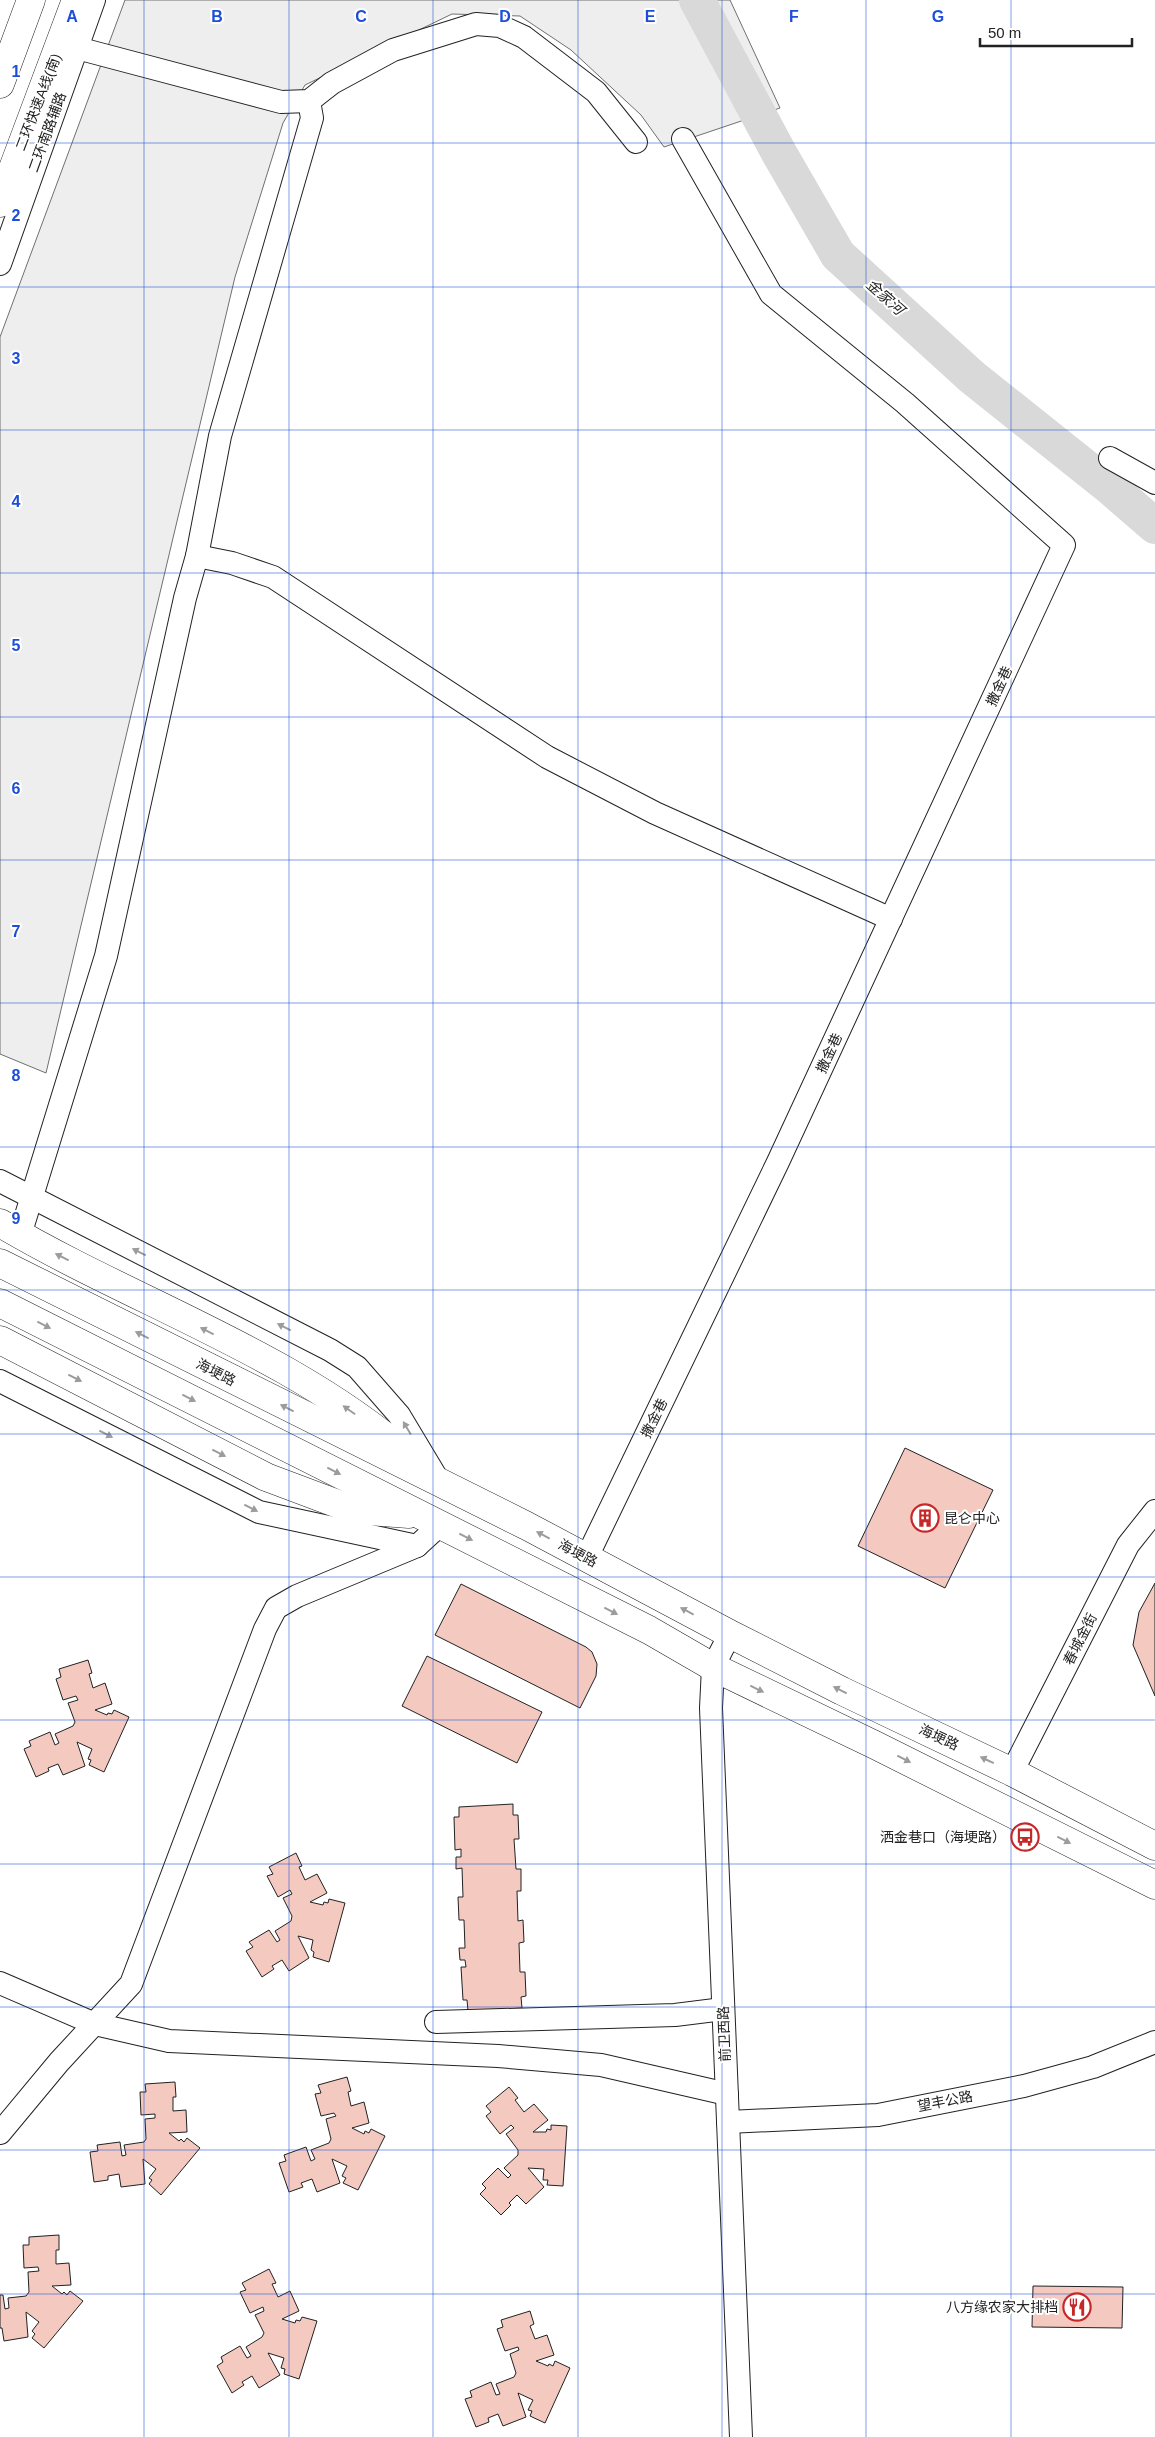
<svg xmlns="http://www.w3.org/2000/svg" width="1155" height="2437" viewBox="0 0 1155 2437" font-family="Helvetica,'Noto Sans SC',sans-serif">
<style>
.green{fill:#eee;stroke:#6f6f6f}
.lines{fill:none;stroke-linecap:round;stroke-linejoin:round}
.river{stroke:#d9d9d9;stroke-width:36}
.building{fill:#f3c9c0;stroke:#222}
.minor-casing{stroke:#222;stroke-width:24}
.major-casing{stroke:#222;stroke-width:29}
.highway-casing{stroke:#222;stroke-width:29}
.minor{stroke:#fff;stroke-width:22}
.major{stroke:#fff;stroke-width:28}
.highway{stroke:#fff;stroke-width:28}
.oneway{fill:#9c9c9c}
.grid{fill:none;stroke:#1d4ed8;stroke-width:1;stroke-opacity:0.55}
.labels{text-anchor:middle;stroke-width:4;stroke-linejoin:round;paint-order:stroke}
.street-label{font-size:14px;fill:#222;stroke:#fff}
.poi-label{font-size:14px;fill:#222;stroke:#fff;text-anchor:end}
.water-label{font-size:15px;font-style:italic;fill:#222;stroke:#fff}
.grid-label{font-size:16px;text-anchor:middle;font-weight:bold;fill:#1d4ed8;stroke:#fff;stroke-width:4;stroke-linejoin:round;paint-order:stroke}
</style>
<rect width="100%" height="100%" fill="#fff"/>
<path class="green" d="M125,0H730L780,108L664,147L641,115L571,50L520,16L452,14L305,85L283,123L235,277L46,1073L0,1054V337Z"/>
<g class="lines">
<path class="river" d="M697,0L779,153L838,255L972,377L1110,487L1155,526"/>
</g>
<g class="building">
<path d="M905,1448L993,1490L945,1588L858,1546Z"/>
<path d="M1155,1583V1696L1133,1645L1139,1612Z"/>
<path d="M461,1584L586,1647L592,1652L597,1664L596,1676L580,1708L435,1635Z"/>
<path d="M427,1656L542,1712L517,1763L402,1706Z"/>
<path d="M88,1660L92,1673L89,1674L93,1688L105,1683L112,1704L95,1710L107,1715L108,1713L112,1714L114,1710L129,1717L104,1772L89,1765L91,1760L88,1759L92,1749L77,1742L85,1766L63,1775L58,1764L48,1768L49,1771L36,1777L24,1749L31,1746L29,1741L50,1732L55,1745L59,1743L55,1734L73,1726L75,1722L68,1703L78,1700L76,1696L63,1700L56,1679L61,1677L59,1669Z"/>
<path d="M513,1804V1815H518L519,1839H514L516,1869H521V1891H517L518,1921L523,1920L524,1942L519,1943L520,1972H525L526,1996L521,1997L522,2008L468,2011L467,2000H463L461,1967H466L465,1960H460L459,1948H465L464,1920H459L458,1897H463L462,1868L456,1869V1857H461V1849L455,1850L454,1817H459V1807Z"/>
<path d="M296,1853L302,1866L299,1867L305,1880L317,1874L327,1893L310,1902L323,1905L324,1902L328,1903L329,1899L345,1903L329,1962L313,1957L314,1952L311,1950L313,1940L298,1936L309,1958L289,1971L282,1960L272,1966L274,1969L262,1977L246,1951L253,1947L249,1942L269,1930L277,1942L280,1940L275,1931L291,1921L292,1916L283,1898L292,1894L290,1890L278,1897L267,1876L273,1874L269,1867Z"/>
<path d="M347,2077L351,2091L348,2092L351,2106L364,2102L369,2123L352,2128L364,2134L365,2131L369,2133L371,2129L385,2136L358,2190L343,2183L346,2178L342,2176L347,2166L332,2159L340,2183L317,2192L312,2179L301,2183L303,2187L289,2192L279,2163L286,2161L284,2155L306,2147L311,2161L315,2159L311,2150L329,2143L331,2139L326,2119L336,2116L334,2113L321,2116L315,2094L321,2093L318,2085Z"/>
<path d="M175,2082L176,2097H173V2111L186,2110L187,2132L169,2133L179,2141L181,2139L184,2142L187,2138L200,2148L161,2195L149,2184L152,2180L149,2178L156,2169L143,2159L145,2184L121,2187L119,2174L108,2176V2180L94,2182L90,2152L98,2151L97,2145L120,2142L122,2156L126,2155L124,2145L144,2142L146,2139L145,2119L155,2118V2114L141,2115L140,2092H146L145,2084Z"/>
<path d="M509,2087L518,2098L515,2100L524,2112L534,2104L548,2120L533,2132H546L547,2129L551,2130V2125L567,2126L563,2186L547,2185L548,2180H543L544,2169L528,2168L544,2187L526,2204L517,2195L509,2203L511,2205L501,2215L480,2194L486,2188L482,2184L498,2168L508,2178L511,2175L504,2168L518,2155V2150L506,2134L514,2128L511,2125L500,2134L486,2116L491,2112L486,2106Z"/>
<path d="M59,2235V2250H56V2264L69,2263L71,2285L52,2286L62,2294L64,2292L67,2295L70,2291L83,2301L44,2348L32,2338L35,2334L32,2331L39,2322L26,2312L28,2337L4,2341L2,2328H0V2295H3L5,2309L9,2308L8,2298L26,2296L29,2292L28,2272L39,2271L38,2267L24,2268L23,2245H29V2237Z"/>
<path d="M269,2269L276,2283L272,2284L278,2297L290,2291L299,2311L282,2319L295,2323L296,2320L300,2321L302,2317L317,2321L299,2379L284,2374L285,2369L281,2368L284,2358L268,2353L280,2375L259,2388L252,2376L242,2382L244,2385L232,2393L217,2366L223,2362L221,2357L240,2346L247,2358L251,2356L246,2347L262,2337L264,2333L255,2315L264,2311L263,2307L250,2313L240,2292L246,2290L242,2283Z"/>
<path d="M1033,2286L1123,2287L1122,2328L1032,2327Z"/>
<path d="M530,2311L534,2324L530,2326L535,2339L547,2335L554,2355L536,2361L548,2366L549,2364L553,2366L555,2361L570,2368L545,2423L530,2416L532,2411L528,2410L533,2400L518,2393L526,2417L503,2426L498,2414L488,2418L489,2422L476,2427L465,2399L472,2397L470,2391L491,2382L496,2395L500,2394L496,2384L514,2377L516,2373L510,2354L519,2350L518,2347L505,2351L497,2329L503,2327L501,2320Z"/>
</g>
<g class="lines">
<g class="minor-casing">
<g id="minor">
<path d="M77,48L281,102L309,101L332,83L393,50L476,24L500,26L524,37L596,92L636,142"/>
<path d="M0,264L94,0"/>
<path d="M1110,458L1155,483"/>
<path d="M197,556L232,563L273,577L547,757L655,813L891,919"/>
<path d="M0,1181L330,1350L357,1367L399,1415L441,1485"/>
<path d="M20,1235L106,956L185,598L197,556L220,436L312,118L309,101"/>
<path d="M0,1381L259,1512L417,1546"/>
<path d="M587,1557L778,1162L1064,545L905,403L771,294L683,139"/>
<path d="M730,1634L713,1667L711,1708L741,2437"/>
<path d="M1012,1772L1128,1545L1155,1511"/>
<path d="M0,1983L95,2024L169,2041L498,2056L601,2065L727,2094"/>
<path d="M436,2022L675,2015L723,2009"/>
<path d="M728,2122L878,2115L1024,2086L1093,2067L1155,2042"/>
<path d="M0,2133L59,2062L131,1984L265,1629L276,1608L297,1596L417,1546L441,1524"/>
</g>
</g>
<g class="major-casing">
<g id="major">
<path d="M0,1223C133,1302 293,1354 410,1457"/>
<path d="M0,1263L527,1526L730,1634L842,1691L1012,1772L1155,1846"/>
<path d="M0,1303L649,1630L713,1667L875,1745L1155,1885"/>
<path d="M0,1340L266,1477L354,1510L409,1514"/>
</g>
</g>
<g class="highway-casing">
<g id="highway">
<path d="M0,84L31,0"/>
<path d="M0,203L76,0"/>
</g>
</g>
<use href="#minor" class="minor"/>
<use href="#major" class="major"/>
<use href="#highway" class="highway"/>
</g>
<defs><path id="oneway-solid" d="M-6-.8H1V-3.2L6.5 0L1 3.2V.8H-6Z" transform="scale(1.25)"/></defs>
<g class="oneway">
<use href="#oneway-solid" transform="translate(139 1252) rotate(-153)"/>
<use href="#oneway-solid" transform="translate(62 1257) rotate(-153)"/>
<use href="#oneway-solid" transform="translate(44 1325) rotate(27)"/>
<use href="#oneway-solid" transform="translate(284 1327) rotate(-153)"/>
<use href="#oneway-solid" transform="translate(207 1331) rotate(-153)"/>
<use href="#oneway-solid" transform="translate(142 1335) rotate(-153)"/>
<use href="#oneway-solid" transform="translate(75 1378) rotate(27)"/>
<use href="#oneway-solid" transform="translate(189 1398) rotate(27)"/>
<use href="#oneway-solid" transform="translate(287 1408) rotate(-153)"/>
<use href="#oneway-solid" transform="translate(349 1410) rotate(-145)"/>
<use href="#oneway-solid" transform="translate(407 1428) rotate(-121)"/>
<use href="#oneway-solid" transform="translate(106 1434) rotate(27)"/>
<use href="#oneway-solid" transform="translate(219 1453) rotate(27)"/>
<use href="#oneway-solid" transform="translate(334 1471) rotate(27)"/>
<use href="#oneway-solid" transform="translate(251 1508) rotate(27)"/>
<use href="#oneway-solid" transform="translate(543 1535) rotate(-152)"/>
<use href="#oneway-solid" transform="translate(466 1537) rotate(27)"/>
<use href="#oneway-solid" transform="translate(611 1611) rotate(27)"/>
<use href="#oneway-solid" transform="translate(687 1611) rotate(-152)"/>
<use href="#oneway-solid" transform="translate(757 1689) rotate(26)"/>
<use href="#oneway-solid" transform="translate(840 1690) rotate(-153)"/>
<use href="#oneway-solid" transform="translate(904 1759) rotate(27)"/>
<use href="#oneway-solid" transform="translate(987 1760) rotate(-155)"/>
<use href="#oneway-solid" transform="translate(1064 1840) rotate(27)"/>
</g>
<path class="grid" d="M144,0V2437M289,0V2437M433,0V2437M578,0V2437M722,0V2437M866,0V2437M1011,0V2437M0,143H1155M0,287H1155M0,430H1155M0,573H1155M0,717H1155M0,860H1155M0,1003H1155M0,1147H1155M0,1290H1155M0,1434H1155M0,1577H1155M0,1720H1155M0,1864H1155M0,2007H1155M0,2150H1155M0,2294H1155"/>
<defs>
<g id="building-ring" transform="scale(1.4375)"><circle r="9.5" fill="#fff" stroke="#c62828" stroke-width="1.5"/><path d="M-4-6H4V6H1V3H-1V6H-4ZM-2.5-4.3h1.7v1.8h-1.7ZM.8-4.3h1.7v1.8H.8ZM-2.5-1h1.7V.8h-1.7ZM.8-1h1.7V.8H.8Z" fill="#c62828"/></g>
<g id="bus-ring" transform="scale(1.4375)"><circle r="9.5" fill="#fff" stroke="#c62828" stroke-width="1.5"/><path d="M-5-6H5V4H4V6H2V4H-2V6H-4V4H-5ZM-3.5-4V0h7V-4ZM-3.5 1.2v1.5H-2V1.2ZM2 1.2v1.5H3.5V1.2Z" fill="#c62828"/></g>
<g id="restaurant-ring" transform="scale(1.4375)"><circle r="9.5" fill="#fff" stroke="#c62828" stroke-width="1.5"/><path d="M-5-6h1v4h1v-4h1v4h1v-4h1v5L-1.5 .5V6h-2V.5L-5-1ZM5-6V6H3V1.5H1.5Q1.5-4 5-6Z" fill="#c62828"/></g>
</defs>
<g fill-rule="evenodd">
<use href="#building-ring" x="925" y="1518"/>
<use href="#bus-ring" x="1025" y="1837"/>
<use href="#restaurant-ring" x="1077" y="2307"/>
</g>
<g class="labels">
<g class="street-label">
<text transform="translate(38 102) rotate(-69)" y="5">二环快速A线(南)</text>
<text transform="translate(47 132) rotate(-70)" y="5">二环南路辅路</text>
<text transform="translate(999 686) rotate(-65)" y="5">撒金巷</text>
<text transform="translate(829 1053) rotate(-65)" y="5">撒金巷</text>
<text transform="translate(216 1372) rotate(27)" y="5">海埂路</text>
<text transform="translate(654 1418) rotate(-64)" y="5">撒金巷</text>
<text transform="translate(578 1553) rotate(28)" y="5">海埂路</text>
<text transform="translate(1080 1639) rotate(-63)" y="5">春城金街</text>
<text transform="translate(939 1737) rotate(25)" y="5">海埂路</text>
<text transform="translate(724 2034) rotate(-92)" y="5">前卫西路</text>
<text transform="translate(945 2101) rotate(-11)" y="5">望丰公路</text>
</g>
<g class="poi-label">
<text x="944" y="1523" text-anchor="start">昆仑中心</text>
<text x="1006" y="1842">洒金巷口（海埂路）</text>
<text x="1058" y="2312">八方缘农家大排档</text>
</g>
<g class="water-label">
<text transform="translate(885 297) rotate(42)" y="5">金家河</text>
</g>
</g>
<g class="grid-label">
<text x="72" y="22">A</text>
<text x="217" y="22">B</text>
<text x="361" y="22">C</text>
<text x="505" y="22">D</text>
<text x="650" y="22">E</text>
<text x="794" y="22">F</text>
<text x="938" y="22">G</text>
<text x="16" y="77">1</text>
<text x="16" y="221">2</text>
<text x="16" y="364">3</text>
<text x="16" y="507">4</text>
<text x="16" y="651">5</text>
<text x="16" y="794">6</text>
<text x="16" y="937">7</text>
<text x="16" y="1081">8</text>
<text x="16" y="1224">9</text>
</g>
<path d="M980 38v8h152v-8" fill="none" stroke="#222222" stroke-width="2.5"/>
<text x="988" y="38" font-size="15" fill="#222222" stroke="#ffffff" stroke-width="4" paint-order="stroke">50 m</text>
</svg>
